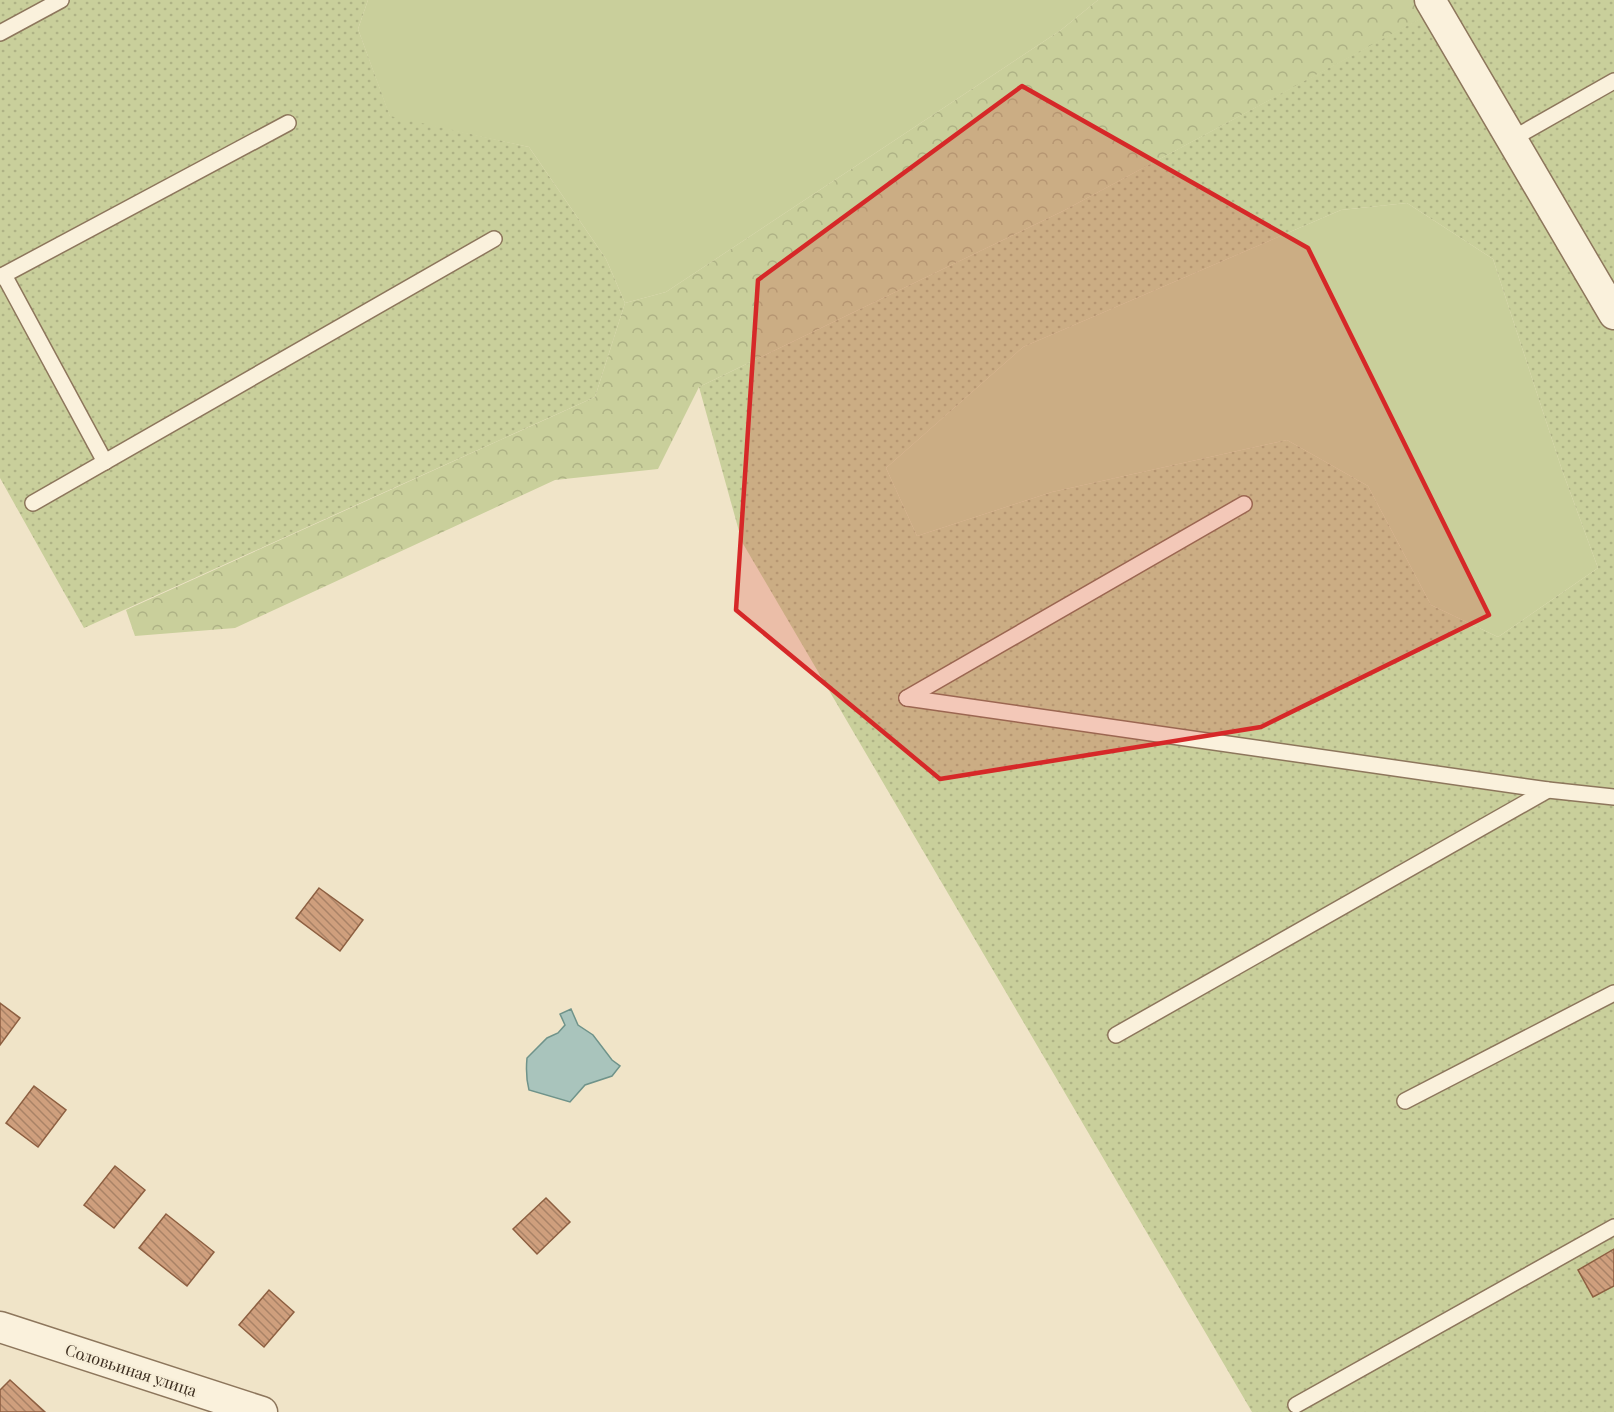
<svg xmlns="http://www.w3.org/2000/svg" width="1614" height="1412" viewBox="0 0 1614 1412" font-family="'Playfair Display',serif">
<style>
.grass{fill:#c9cf9b}
.forest{fill:url(#forest-crowns)}
.garden{fill:url(#garden-dots);fill-rule:evenodd}
.water{fill:#a9c4bc;stroke:#6f938a;stroke-width:1.5}
.building{fill:url(#building-back-hatch);stroke:#8d5f41;stroke-width:1.5}
.lines{fill:none;stroke-linecap:round;stroke-linejoin:round}
.service-casing{stroke:#8d765c;stroke-width:18}
.minor-casing{stroke:#8d765c;stroke-width:33}
.service{stroke:#faf1dc;stroke-width:15}
.minor{stroke:#faf1dc;stroke-width:30}
.marked{fill:#d62828;fill-opacity:0.2;stroke:#d62828;stroke-width:4.5;stroke-linejoin:round}
.labels{text-anchor:middle;stroke-width:5;stroke-linejoin:round;paint-order:stroke}
.street-label{font-size:16px;fill:#3d2e20;stroke:#f7eed8}
</style>
<defs>
<pattern id="forest-crowns" width="20" height="18" patternUnits="userSpaceOnUse" patternTransform="scale(1.5)"><rect width="20" height="18" fill="#c9cf9b"/><path d="M2 6a3 3 0 1 1 6 0M12 15a3 3 0 1 1 6 0" fill="none" stroke="#aeb285"/></pattern>
<pattern id="garden-dots" width="8" height="8" patternUnits="userSpaceOnUse" patternTransform="scale(1.5)"><rect width="8" height="8" fill="#c9cf9b"/><path d="M2 2h.1M6 6h.1" fill="none" stroke="#aeb285" stroke-width="1.8" stroke-linecap="round"/></pattern>
<pattern id="building-back-hatch" width="6" height="6" patternUnits="userSpaceOnUse" patternTransform="scale(1.5)"><rect width="6" height="6" fill="#cf9f7d"/><path d="M-1 5l2 2M0 0l6 6M5-1l2 2" fill="none" stroke="#a98266"/></pattern>
</defs>
<rect width="100%" height="100%" fill="#f0e4c8"/>
<g class="grass">
<path d="M368,0H1098L1061,30L666,292L625,303L606,259L529,147L390,117L358,29Z"/>
<path d="M1407,203L1493,259L1562,470L1598,568L1498,637L1431,605L1368,486L1287,440L1052,492L917,536L886,468L1023,347L1341,210Z"/>
</g>
<path class="forest" d="M1098,0H1419L1430,14L1063,211L699,387L658,469L555,480L235,628L135,636L126,610L595,397L625,303L666,292L1061,30Z"/>
<g class="garden">
<path d="M0,0H368L358,29L390,116L529,147L606,259L625,303L595,397L84,628L0,478Z"/>
<path d="M1419,0H1614V1412H1252L742,542L699,387L1063,211L1429,14ZM1407,203L1493,259L1562,470L1598,568L1498,637L1431,605L1368,486L1287,440L1052,492L917,536L886,468L1023,347L1341,210Z"/>
</g>
<path class="water" d="M571,1009L578,1025L593,1035L612,1060L620,1066L612,1076L585,1085L570,1102L529,1090C526,1079 526,1069 527,1058L547,1038L558,1033L565,1025L560,1014Z"/>
<g class="building">
<path d="M319,888L363,920L340,951L296,918Z"/>
<path d="M0,1003L20,1018L0,1045Z"/>
<path d="M34,1086L66,1110L38,1147L6,1123Z"/>
<path d="M115,1166L145,1190L114,1228L84,1205Z"/>
<path d="M546,1198L570,1222L537,1254L513,1229Z"/>
<path d="M166,1214L214,1252L187,1286L139,1248Z"/>
<path d="M1614,1249V1286L1593,1297L1578,1270Z"/>
<path d="M269,1290L294,1312L264,1347L239,1325Z"/>
<path d="M10,1380L45,1412H0V1390Z"/>
</g>
<g class="lines">
<g class="service-casing">
<g id="service">
<path d="M0,33L61,0"/>
<path d="M1512,139L1614,81"/>
<path d="M4,275L105,462"/>
<path d="M0,277L288,123"/>
<path d="M33,503L494,239"/>
<path d="M907,698L1548,790L1614,797"/>
<path d="M907,698L1244,504"/>
<path d="M1116,1035L1548,790"/>
<path d="M1405,1101L1614,993"/>
<path d="M1296,1405L1614,1227"/>
</g>
</g>
<g class="minor-casing">
<g id="minor">
<path d="M1430,0L1614,314"/>
<path d="M0,1327L262,1412"/>
</g>
</g>
<use href="#service" class="service"/>
<use href="#minor" class="minor"/>
</g>
<path class="marked" d="M1022,86L1308,248L1489,615L1261,727L940,779L736,610L758,280Z"/>
<g class="labels">
<g class="street-label">
<text transform="translate(131 1370) rotate(18)" y="6">Соловьиная улица</text>
</g>
</g>
</svg>
